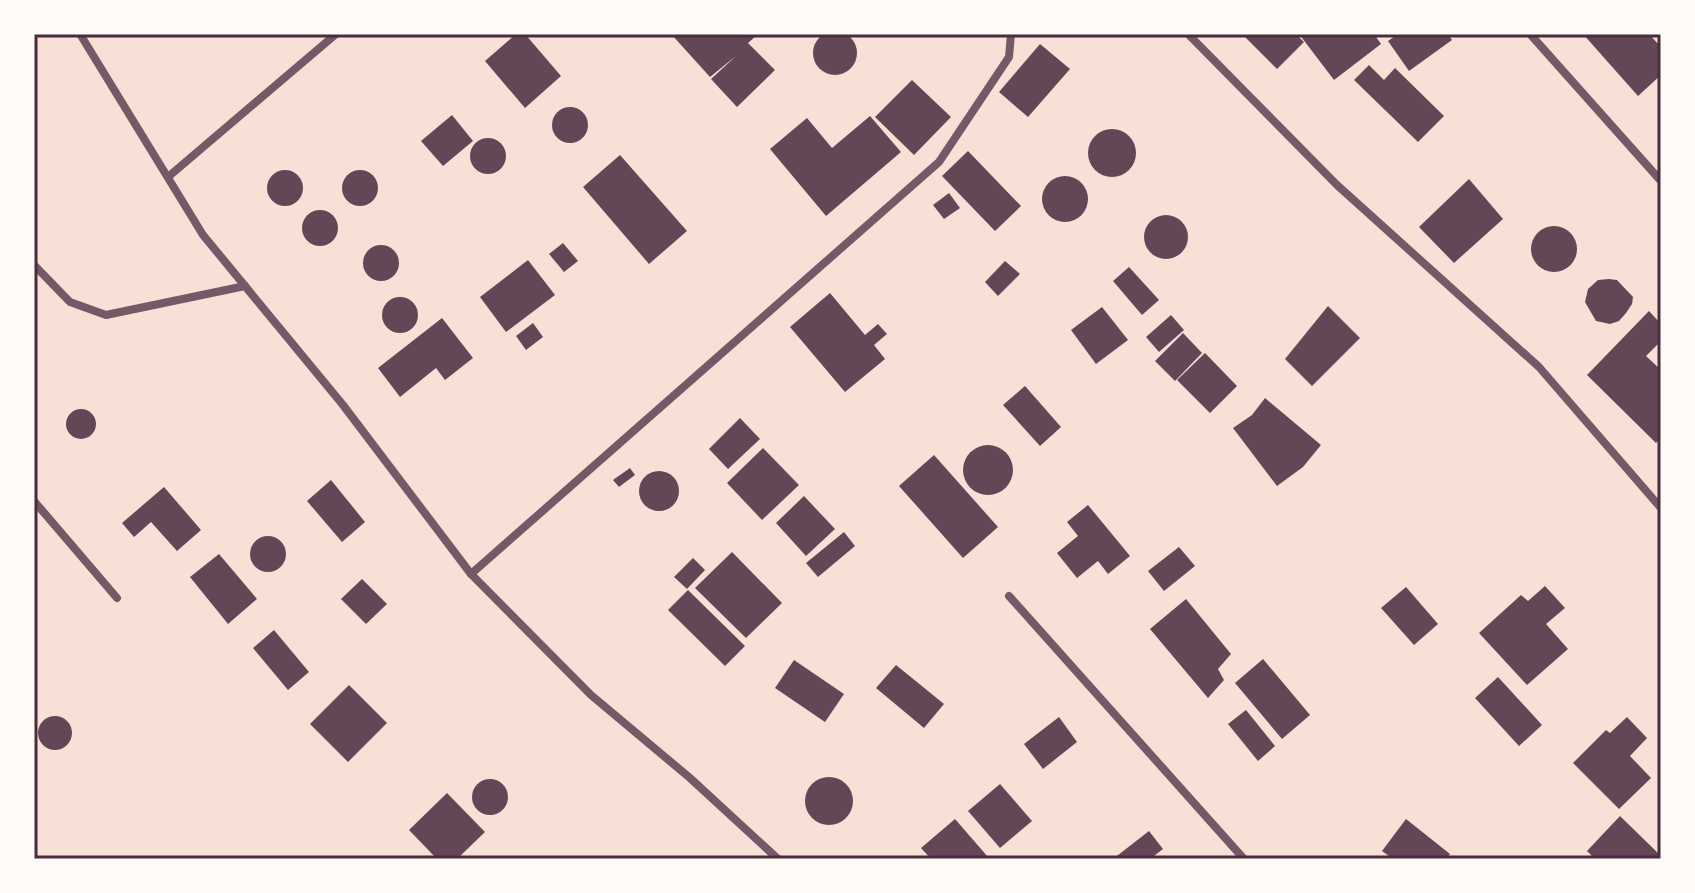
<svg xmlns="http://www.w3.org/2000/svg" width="1695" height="893" viewBox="0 0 1695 893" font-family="'Fira Sans',sans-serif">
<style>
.building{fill:#644757}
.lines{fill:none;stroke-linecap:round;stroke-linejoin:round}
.minor{stroke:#755966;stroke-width:8}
.neatline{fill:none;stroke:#4a2c40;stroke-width:3}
</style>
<rect width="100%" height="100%" fill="#f7e1d7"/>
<g class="building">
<circle cx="835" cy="53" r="22"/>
<path d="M516,34H525L561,76L525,108L485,61Z"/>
<path d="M674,34H755L756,36L748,43L775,70L737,107L711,79L736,56L710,77L672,35Z"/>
<path d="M1242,34H1296L1304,42L1277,69Z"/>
<path d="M1299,34H1374L1381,44L1334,80Z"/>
<path d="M1398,34H1448L1452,40L1409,71L1388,41Z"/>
<path d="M1583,34H1649L1661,47V75L1638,96Z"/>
<path d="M1040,44L1070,69L1028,117L999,92Z"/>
<path d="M1369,65L1384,80L1395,68L1444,116L1418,142L1354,80Z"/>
<path d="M912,80L951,117L914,155L875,117Z"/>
<circle cx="570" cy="125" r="18"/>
<path d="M452,115L473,141L443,166L421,141Z"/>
<path d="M870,116L901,152L826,216L770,149L807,118L832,148Z"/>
<circle cx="1112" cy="153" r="24"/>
<circle cx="488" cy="156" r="18"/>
<path d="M968,151L1021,206L995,231L942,176Z"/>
<path d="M620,155L687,231L649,264L583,187Z"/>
<circle cx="285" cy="188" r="18"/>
<circle cx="360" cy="188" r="18"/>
<circle cx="1065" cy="199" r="23"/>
<path d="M1469,179L1503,219L1454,263L1419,227Z"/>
<path d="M949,193L960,208L944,219L933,205Z"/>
<circle cx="320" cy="228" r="18"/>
<circle cx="1166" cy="237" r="22"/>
<circle cx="1554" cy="249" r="23"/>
<path d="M563,243L578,261L564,272L549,254Z"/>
<circle cx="381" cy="263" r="18"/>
<path d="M528,260L555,295L506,332L480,297Z"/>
<path d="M1005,261L1020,274L998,296L985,282Z"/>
<path d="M1129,267L1159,300L1142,315L1113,281Z"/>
<path d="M1609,279L1617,280L1633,297L1632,304L1626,313L1619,321L1610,324L1596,321L1585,302L1588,289L1598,280Z"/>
<path d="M830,293L865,335L878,324L887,334L874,345L885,359L845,392L790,327Z"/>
<circle cx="400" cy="315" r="18"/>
<path d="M1328,306L1360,338L1312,386L1285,359Z"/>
<path d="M1102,307L1128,340L1096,364L1071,330Z"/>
<path d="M1649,311L1661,324V341L1646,356L1661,370V438L1656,443L1587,375Z"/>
<path d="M1171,315L1184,330L1159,352L1146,337Z"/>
<path d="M442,318L473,358L445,380L436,368L400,397L378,368Z"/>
<path d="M533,323L543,337L526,350L516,336Z"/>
<path d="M1183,333L1202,353L1175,381L1155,361Z"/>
<path d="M1205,353L1237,386L1210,413L1177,380Z"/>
<path d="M1025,386L1061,427L1040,446L1003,405Z"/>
<path d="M1265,398L1321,445L1303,467L1277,486L1233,428L1252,415Z"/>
<circle cx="81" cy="424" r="15"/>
<path d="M740,418L760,439L728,469L709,449Z"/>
<circle cx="988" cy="470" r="25"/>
<path d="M763,448L799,485L762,520L727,483Z"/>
<path d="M934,455L998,527L963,558L899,486Z"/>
<path d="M630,468L635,475L619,487L613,480Z"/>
<circle cx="659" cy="491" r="20"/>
<path d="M331,480L365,522L342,542L307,501Z"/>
<path d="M164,487L201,530L177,551L151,522L134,537L122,523Z"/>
<path d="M804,496L835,529L806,556L776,523Z"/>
<path d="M1088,505L1130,556L1108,574L1098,561L1077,578L1057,553L1078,536L1067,522Z"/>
<path d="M844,532L855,546L818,577L806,563Z"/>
<circle cx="268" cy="554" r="18"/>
<path d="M1179,547L1195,566L1164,591L1148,571Z"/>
<path d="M732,552L782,603L746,638L695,588Z"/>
<path d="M219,554L257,599L228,624L190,577Z"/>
<path d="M693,558L705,570L687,589L674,577Z"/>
<path d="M362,579L387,604L366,624L341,599Z"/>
<path d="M1545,586L1565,608L1546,624L1568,649L1527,685L1479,633L1521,595L1528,601Z"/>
<path d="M1406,587L1438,624L1414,645L1381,608Z"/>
<path d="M688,590L745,646L725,666L668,610Z"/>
<path d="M1186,599L1231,654L1218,669L1224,680L1208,698L1150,629Z"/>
<path d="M274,630L309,672L288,690L253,648Z"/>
<path d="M1263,659L1310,715L1282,739L1235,683Z"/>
<path d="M794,660L844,694L825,722L775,688Z"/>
<path d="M896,665L944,704L924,728L876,688Z"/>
<path d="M1498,677L1542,725L1519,746L1475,698Z"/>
<path d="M349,685L387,723L348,762L310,724Z"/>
<path d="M1246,710L1275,746L1258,761L1228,724Z"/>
<circle cx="55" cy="733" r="17"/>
<path d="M1059,717L1077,742L1043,769L1024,744Z"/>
<path d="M1627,717L1647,738L1630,756L1651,778L1619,809L1573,763L1606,730L1610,733Z"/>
<circle cx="829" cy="801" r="24"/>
<circle cx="490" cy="797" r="18"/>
<path d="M1000,784L1032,821L1000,848L968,811Z"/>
<path d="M447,793L485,832L457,859H437L409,830Z"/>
<path d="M1620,816L1661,856V859H1595L1587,851Z"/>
<path d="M955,819L988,857L985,859H931L921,848Z"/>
<path d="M1406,819L1450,854L1446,859H1393L1382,851Z"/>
<path d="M1149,831L1163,849L1150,859H1113Z"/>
</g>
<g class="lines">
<g class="minor">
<path d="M80,34L203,235L343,405L471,574L591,695L690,778L778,859"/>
<path d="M1188,34L1337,185L1539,367L1661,508"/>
<path d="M1530,34L1661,181"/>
<path d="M168,177L336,34"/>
<path d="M34,265L70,302L106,315L245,286"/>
<path d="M34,501L117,598"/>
<path d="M471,574L939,162L1009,57L1011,34"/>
<path d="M1009,596L1244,859"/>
</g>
</g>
<rect width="1695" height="893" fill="none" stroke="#fffaf5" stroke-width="72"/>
<rect x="36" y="36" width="1623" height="821" class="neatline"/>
</svg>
